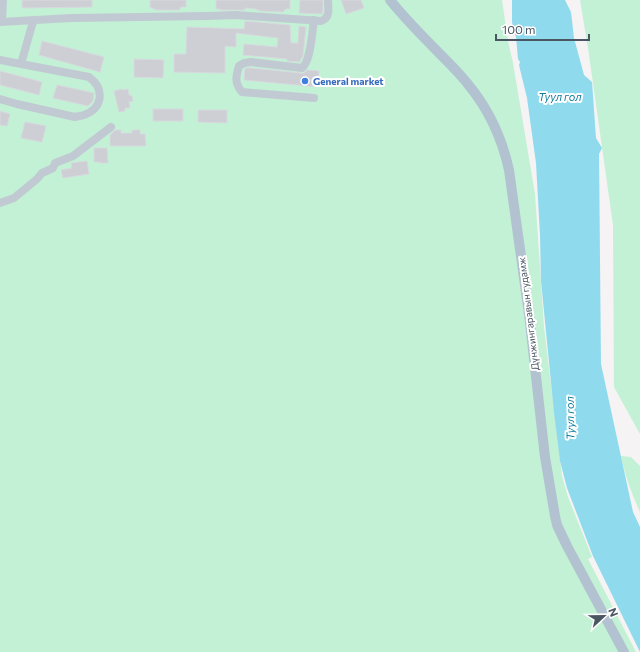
<svg xmlns="http://www.w3.org/2000/svg" width="640" height="652" viewBox="0 0 640 652" font-family="Commissioner,sans-serif">
<style>
.green{fill:#c3f1d5}
.water{fill:#90daee}
.building{fill:#cdcfd5;stroke:#d7d9de}
.lines{fill:none;stroke-linecap:round;stroke-linejoin:round}
.minor{stroke:#c1cad2;stroke-width:8}
.major{stroke:#b3c2d1;stroke-width:10}
.shop-dot{fill:#3f7fe0;stroke:#fff;stroke-width:1.5}
.labels{text-anchor:middle;stroke-width:4;stroke-linejoin:round;paint-order:stroke}
.shop-label{font-size:10px;font-weight:bold;fill:#366cbe;stroke:#fff;text-anchor:start}
.street-label{font-size:10px;fill:#4a5661;stroke:#fff}
.water-label{font-size:11px;font-style:italic;fill:#0c7c9b;stroke:#fff}
</style>
<rect width="100%" height="100%" fill="#f5f3f3"/>
<g class="green">
<path d="M0,0H502L508,41L513,63L535,194L544,327L562,476L568,497L592,557L588,559L636,652H0Z"/>
<path d="M580,0H640V434L614,387L613,225L588,48Z"/>
<path d="M621,456L631,457L640,466V512C632,494 625,476 621,456Z"/>
</g>
<path class="water" d="M512,0H565L571,12L574,38L584,75L592,82L596,138L602,148L599,154L601,364L633,512L640,527V652L593,556L567,488L560,461L554,413L541,281L540,235L536,163L527,98L519,65L520,62L518,59L516,37L513,29L512,21Z"/>
<g class="building">
<path d="M22,0H92V7L22,8Z"/>
<path d="M150,0H186V7H181L179,10H156L150,7Z"/>
<path d="M216,0H290V9H286L283,12L260,11L256,9L245,8V10H220V9H216Z"/>
<path d="M300,0H323V9L322,14L299,13Z"/>
<path d="M341,0H361L364,8L346,14Z"/>
<path d="M245,21L290,25L291,43H298L299,26L306,27L303,56L300,61V62L287,61V59L243,55L244,44L277,47L278,38L236,33V47L225,46V73L174,72V54H186L187,27L244,29Z"/>
<path d="M42,41L104,57L100,72L39,55Z"/>
<path d="M134,59L164,60L163,78L134,77Z"/>
<path d="M246,68H251L301,73H304L307,70L319,71L318,87L244,80L245,69Z"/>
<path d="M0,71L42,82L39,95L0,85Z"/>
<path d="M57,85L94,93L93,101L88,106L53,98Z"/>
<path d="M122,89V90L128,89L129,95L132,96L133,101L129,102L130,108H125V111L119,112L114,91Z"/>
<rect x="153" y="109" width="30" height="12"/>
<path d="M198,110H227V123L198,122Z"/>
<path d="M0,111L10,114L7,126L0,125Z"/>
<path d="M25,122L46,126L42,142L21,138Z"/>
<path d="M115,130H121V133H132V130H140V134H145L146,146H110V135Z"/>
<path d="M94,148H107L108,163H100V162H94Z"/>
<path d="M87,161L89,174L63,178L61,170L72,168L71,163Z"/>
</g>
<g class="lines">
<g class="minor">
<path d="M0,22L71,18L208,16L236,15L321,21C331,18 328,8 328,0"/>
<path d="M2,22L3,0"/>
<path d="M0,60L89,77C105,89 103,108 84,115C82,116 78,116 75,117L17,104L0,99"/>
<path d="M21,64L32,25L34,20"/>
<path d="M314,98L242,92C234,83 236,76 239,66L244,63L251,62L302,68C311,61 312,32 314,20"/>
<path d="M0,203L14,198L37,179L42,173L53,168L55,163L73,156L111,127"/>
</g>
<path class="major" d="M390,0C406,20 424,38 442,56C451,65 459,73 467,83C488,108 502,138 509,170L529,314L545,457L555,516L557,525L567,546L624,652"/>
</g>
<circle class="shop-dot" cx="305" cy="81" r="4"/>
<g class="labels">
<g class="shop-label">
<text x="313" y="85">General market</text>
</g>
<g class="street-label">
<text transform="translate(528 314) rotate(-97)" y="4">Дүнжингаравын гудамж</text>
</g>
<g class="water-label">
<text x="560" y="101">Туул гол</text>
<text transform="translate(570 418) rotate(-91)" y="4">Туул гол</text>
</g>
</g>
<g transform="translate(604 616) rotate(68)" stroke="#ffffff" stroke-width="3" paint-order="stroke">
<path d="M0-3L7 15L0 10L-7 15Z" fill="#4a5661"/>
<text y="-6" font-size="11" font-weight="bold" text-anchor="middle" fill="#4a5661">N</text>
</g>
<path d="M496 34v6h93v-6" fill="none" stroke="#4a5661" stroke-width="2"/>
<text x="502" y="34" font-size="12" fill="#4a5661" stroke="#ffffff" stroke-width="3" paint-order="stroke">100 m</text>
</svg>
